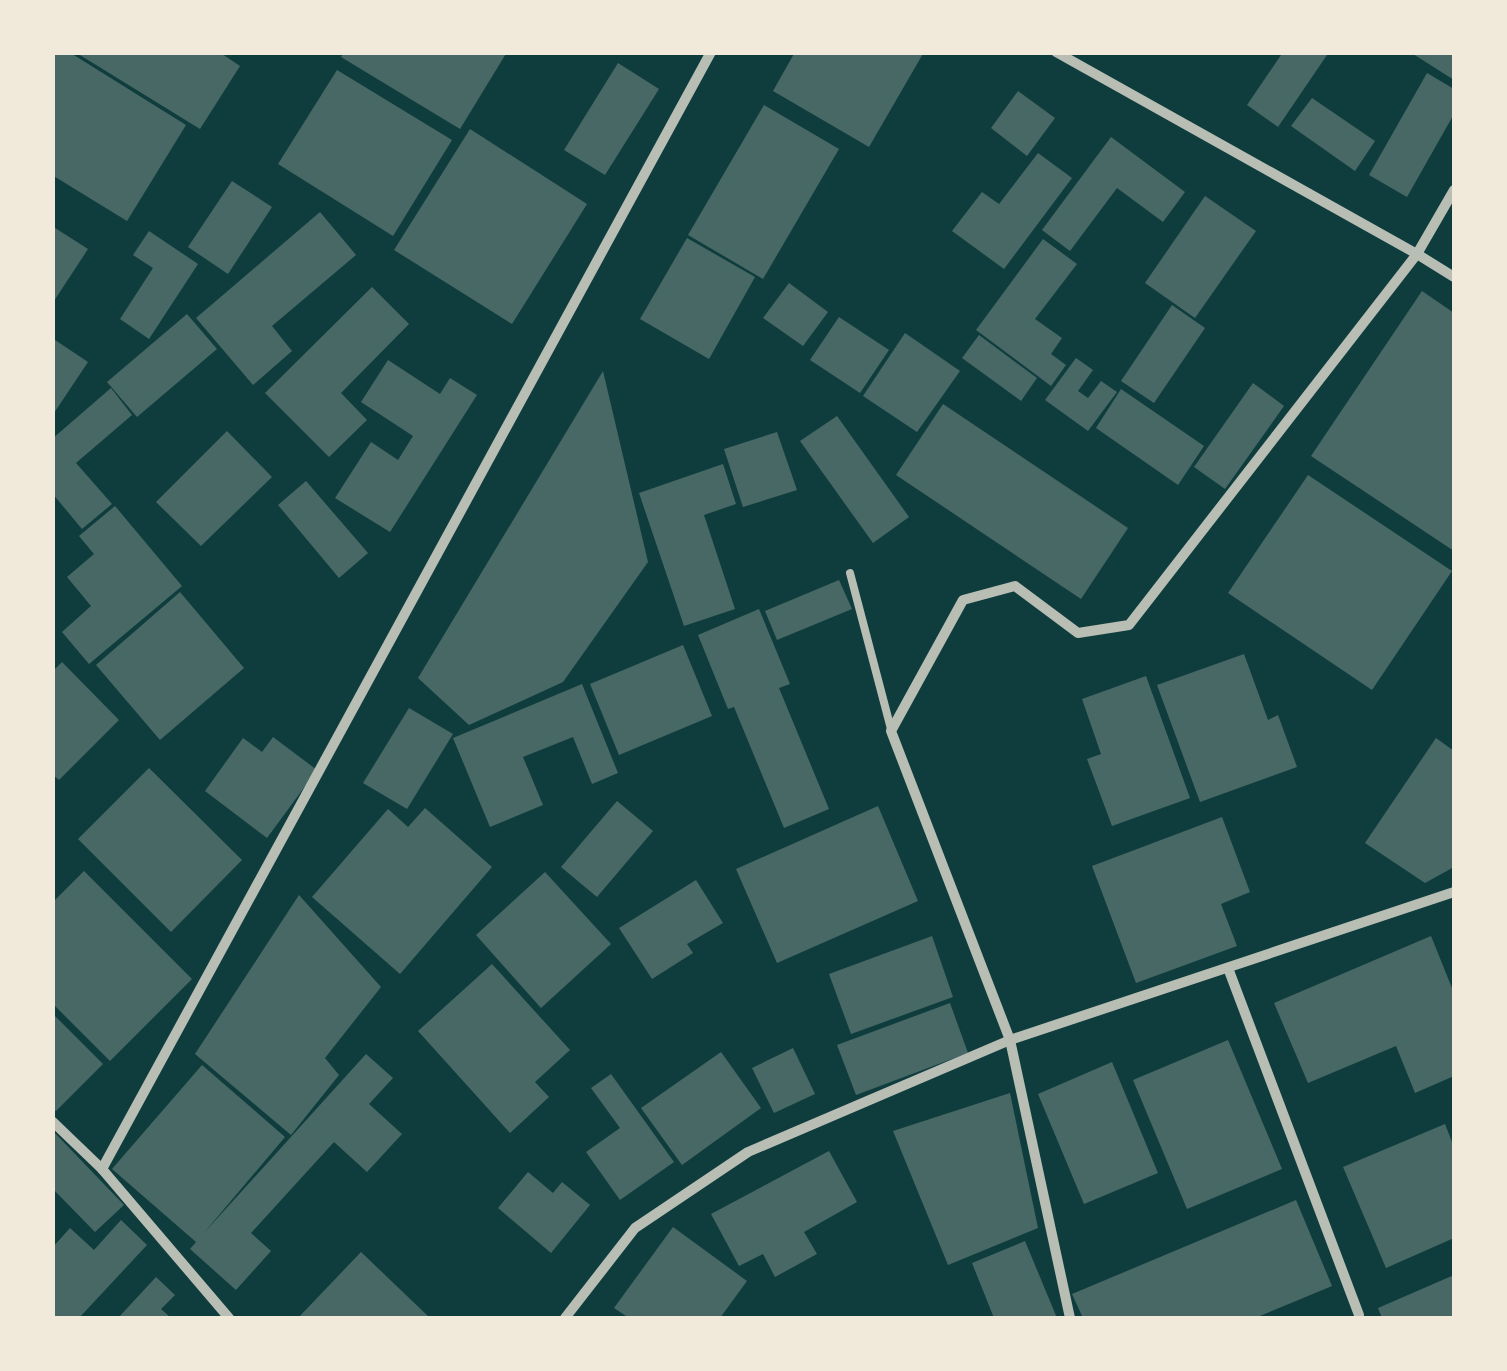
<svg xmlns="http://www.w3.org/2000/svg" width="1507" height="1371" viewBox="0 0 1507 1371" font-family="Commissioner,sans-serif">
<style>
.building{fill:#486865}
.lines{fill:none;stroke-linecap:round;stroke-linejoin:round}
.service{stroke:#b8beb3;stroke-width:8}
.minor{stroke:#b8beb3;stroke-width:10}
</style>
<rect width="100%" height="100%" fill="#0f3d3e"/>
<g class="building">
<path d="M52,52H69L186,125L127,221L52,175Z"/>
<path d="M75,52H219L240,66L200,129Z"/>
<path d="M344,52H507L460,129L341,57Z"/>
<path d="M795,52H924L869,147L773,91Z"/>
<path d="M1283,52H1329L1278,127L1247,105Z"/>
<path d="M1410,52H1454V80Z"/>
<path d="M618,63L659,89L605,175L564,150Z"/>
<path d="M337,70L452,140L393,236L278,164Z"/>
<path d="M1427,73L1454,89V114L1407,197L1369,175Z"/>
<path d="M1018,91L1055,118L1027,156L991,128Z"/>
<path d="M1312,98L1375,141L1355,171L1291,126Z"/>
<path d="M764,105L839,149L763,279L688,235Z"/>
<path d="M470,129L587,204L512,324L394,250Z"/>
<path d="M1111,137L1185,192L1163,222L1117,188L1070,251L1042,230Z"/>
<path d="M1038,153L1072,178L1004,269L952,231L982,192L999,204Z"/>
<path d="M232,181L272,207L228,274L188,247Z"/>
<path d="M1205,196L1256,231L1195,318L1145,283Z"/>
<path d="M320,212L356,255L272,326L292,351L253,385L196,318Z"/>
<path d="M52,226L88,249L52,304Z"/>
<path d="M149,231L198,264L149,339L120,319L153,268L133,255Z"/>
<path d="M687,238L755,277L709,359L640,319Z"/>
<path d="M1043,239L1077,264L1035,319L1062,338L1051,354L1066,365L1051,386L976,330Z"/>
<path d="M789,283L828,312L803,346L763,318Z"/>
<path d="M372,287L409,324L341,393L367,420L329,457L265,393Z"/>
<path d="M1422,291L1454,313V551L1311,456Z"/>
<path d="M1172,305L1205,328L1154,403L1121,381Z"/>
<path d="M187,314L217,349L137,417L107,382Z"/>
<path d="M839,317L889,350L860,393L810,360Z"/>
<path d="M905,333L960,371L917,432L863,396Z"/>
<path d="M979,335L1037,378L1021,401L962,358Z"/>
<path d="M52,338L88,362L52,416Z"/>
<path d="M1076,358L1093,370L1078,391L1088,398L1101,381L1117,392L1088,431L1045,400Z"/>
<path d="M388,360L440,394L450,378L477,395L390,532L335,498L371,442L398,460L413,436L361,402Z"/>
<path d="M603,371L648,562L563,682L469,725L418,678Z"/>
<path d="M1253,383L1284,406L1225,489L1194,467Z"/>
<path d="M111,388L132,415L76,463L112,504L82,529L52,493V439Z"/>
<path d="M1121,389L1204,446L1178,485L1096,428Z"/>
<path d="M943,404L1128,528L1081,599L896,475Z"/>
<path d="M837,416L909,517L873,543L800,441Z"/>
<path d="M227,431L272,477L201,546L156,502Z"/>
<path d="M777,432L797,490L743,507L724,449Z"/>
<path d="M723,464L736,504L704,515L735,609L684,626L639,493Z"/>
<path d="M1308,475L1452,571L1372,690L1228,593Z"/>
<path d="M306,481L368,553L339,578L278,505Z"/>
<path d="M115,506L182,586L89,664L62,632L91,606L67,577L94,554L79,536Z"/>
<path d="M839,580L852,609L777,640L765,611Z"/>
<path d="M180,592L244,668L160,740L96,665Z"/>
<path d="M759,609L790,684L779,688L829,809L784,828L734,707L728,709L698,635Z"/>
<path d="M683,645L712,716L619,755L590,684Z"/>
<path d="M1244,654L1268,720L1278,715L1297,767L1200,802L1157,685Z"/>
<path d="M62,662L119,720L59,780L52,774V672Z"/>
<path d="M1146,676L1190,798L1112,826L1087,759L1101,754L1082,699Z"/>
<path d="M582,684L618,773L592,784L573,737L523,757L543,805L490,827L453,738Z"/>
<path d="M409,708L453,734L407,809L363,783Z"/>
<path d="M273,737L317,770L267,838L205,791L243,738L262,752Z"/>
<path d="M1436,738L1454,751V867L1425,883L1365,843Z"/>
<path d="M149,768L242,860L171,932L78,839Z"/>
<path d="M617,801L653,831L597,897L561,867Z"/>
<path d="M878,806L918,901L777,963L736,869Z"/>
<path d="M425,808L492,867L400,974L312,897L388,809L408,827Z"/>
<path d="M1222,817L1250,892L1221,904L1237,946L1136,983L1092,866Z"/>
<path d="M84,871L192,979L110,1061L52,1003V903Z"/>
<path d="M545,872L611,944L541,1008L476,935Z"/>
<path d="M696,880L723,923L687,944L693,953L652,979L619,928Z"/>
<path d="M299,895L381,987L325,1058L339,1075L291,1135L195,1054Z"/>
<path d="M932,936L953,997L851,1034L829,974Z"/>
<path d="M1431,936L1454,993V1076L1415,1093L1396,1046L1308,1083L1274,1003Z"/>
<path d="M492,964L570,1050L535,1082L549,1097L510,1133L418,1031Z"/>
<path d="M950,1003L968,1053L856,1095L837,1045Z"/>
<path d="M52,1013L103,1064L56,1111L52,1108Z"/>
<path d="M1228,1040L1282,1169L1187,1209L1133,1080Z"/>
<path d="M793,1048L815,1094L774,1113L752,1068Z"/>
<path d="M721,1052L761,1108L682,1165L641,1108Z"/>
<path d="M366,1054L393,1078L369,1104L402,1134L367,1172L334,1142L251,1233L271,1251L236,1290L190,1249L196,1242L112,1169L202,1065L285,1137L203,1234Z"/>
<path d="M1112,1062L1158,1173L1084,1204L1038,1094Z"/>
<path d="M611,1074L674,1162L620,1200L586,1152L620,1128L591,1088Z"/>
<path d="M1010,1093L1038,1228L948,1265L893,1131Z"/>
<path d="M1445,1124L1454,1147V1238L1386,1268L1343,1167Z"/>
<path d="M52,1130L124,1205L95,1232L52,1188Z"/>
<path d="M829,1151L857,1202L804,1232L817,1254L775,1277L763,1254L739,1266L711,1214Z"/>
<path d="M528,1172L553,1193L562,1182L590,1205L551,1253L498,1208Z"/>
<path d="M1296,1200L1332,1286L1255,1318H1083L1072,1294Z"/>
<path d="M121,1220L147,1245L79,1318H52V1248L70,1228L94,1250Z"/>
<path d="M673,1227L747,1281L720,1318H629L614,1308Z"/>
<path d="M1025,1241L1057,1318H994L972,1263Z"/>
<path d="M361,1252L430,1318H298Z"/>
<path d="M1454,1275V1318H1382L1378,1308Z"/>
<path d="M156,1277L175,1295L161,1309L171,1318H118Z"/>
</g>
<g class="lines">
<path class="service" d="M850,573L891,729"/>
<g class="minor">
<path d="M1056,52L1417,254L1454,277"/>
<path d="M1228,968L1359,1315"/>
<path d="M52,1121L102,1169L229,1318"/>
<path d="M102,1169L711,52"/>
<path d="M565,1318L635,1228L748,1152L1010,1040L1454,892"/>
<path d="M1070,1318L1010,1040L891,731L963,600L1015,586L1078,633L1129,625L1417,254L1454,190"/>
</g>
</g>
<rect width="1507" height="1371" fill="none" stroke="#f1e9da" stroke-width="110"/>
</svg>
